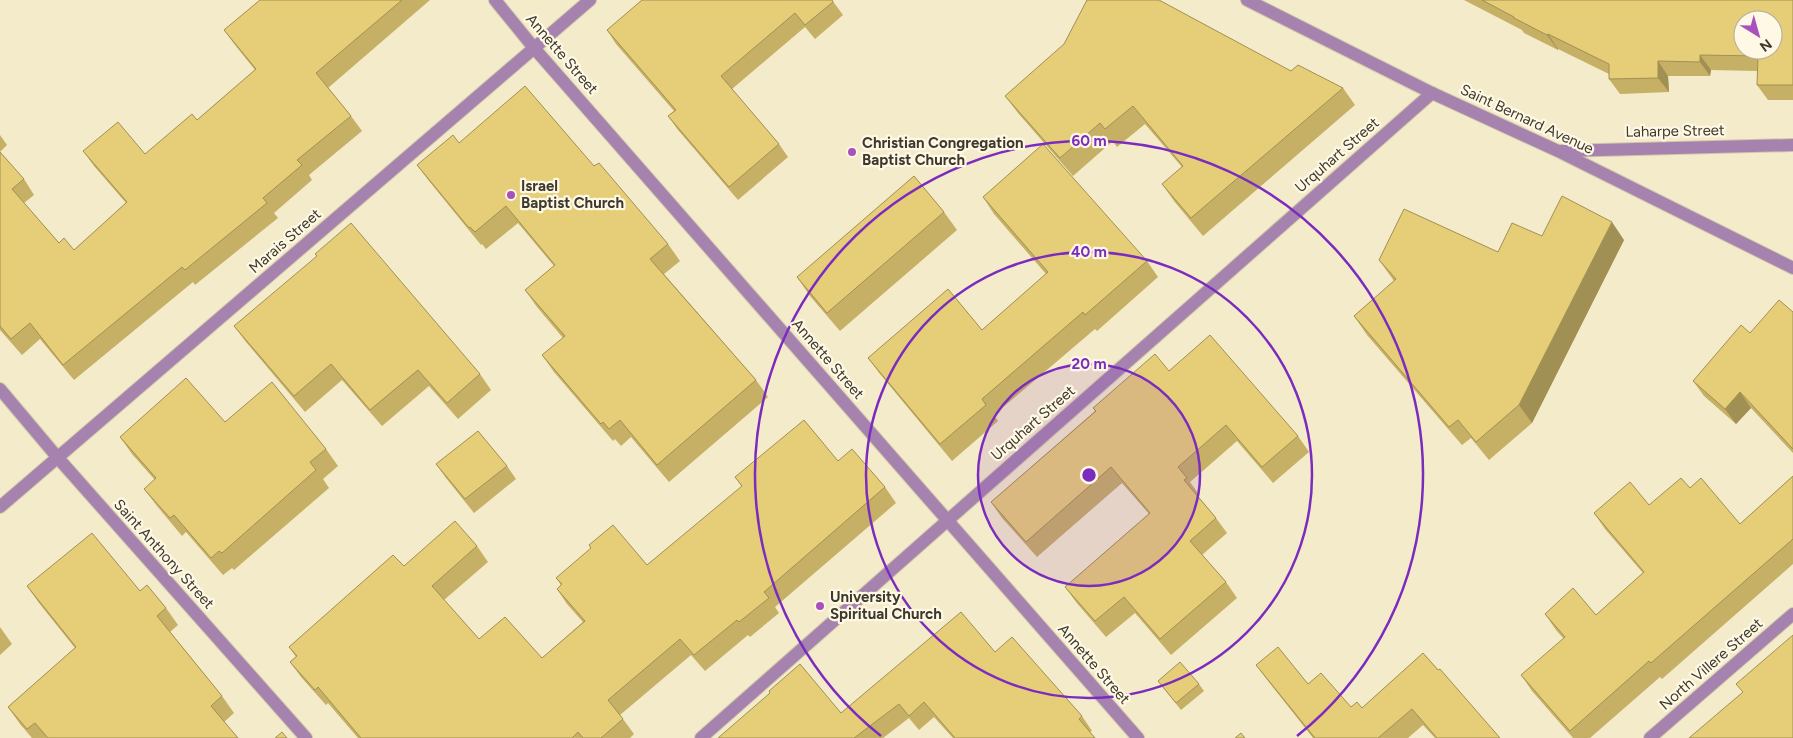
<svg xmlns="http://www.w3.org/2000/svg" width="1793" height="738" viewBox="0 0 1793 738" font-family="Figtree,sans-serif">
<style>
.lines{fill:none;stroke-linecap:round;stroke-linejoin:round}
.minor-casing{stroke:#cfc7ab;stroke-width:14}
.minor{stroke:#a682ae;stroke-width:12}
.wall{fill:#c6b066}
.shaded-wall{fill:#a19053}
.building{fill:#e6cd77;stroke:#a19053;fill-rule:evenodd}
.ring{fill:none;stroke:#7b2cbf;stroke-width:2.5}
.poi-dot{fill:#a850bc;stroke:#fef8e5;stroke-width:2}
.labels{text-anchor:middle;stroke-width:4.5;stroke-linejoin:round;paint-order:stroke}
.street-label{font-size:15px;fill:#3d392d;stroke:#fef8e5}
.poi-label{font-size:15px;font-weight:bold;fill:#3d392d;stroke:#fef8e5;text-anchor:start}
.centre{fill:#7b2cbf;stroke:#fef8e5;stroke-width:2.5}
.ring-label{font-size:15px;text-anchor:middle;font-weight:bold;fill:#7b2cbf;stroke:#fef8e5;stroke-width:4.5;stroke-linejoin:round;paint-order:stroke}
</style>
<rect width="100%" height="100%" fill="#f4ebca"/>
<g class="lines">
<g class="minor-casing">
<g id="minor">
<path d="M495,0L534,48L1138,738"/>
<path d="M1247,0L1432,93L1558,151L1793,268"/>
<path d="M1561,151L1793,145"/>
<path d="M0,389L58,458L306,738"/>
<path d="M0,507L590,0"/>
<path d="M701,738L1432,93"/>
<path d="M1650,738L1793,614"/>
</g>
</g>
<use href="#minor" class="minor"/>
</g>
<g class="wall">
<path d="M260,0H430L328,88L351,116L362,131L309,175L312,180L274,213L278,218L195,285L193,282L74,380L40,339L22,355L0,330V152L24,179L34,195L24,203L59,243L74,250L126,203L94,166L83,151L145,154L197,120L255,70L235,45L224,30Z"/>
<path d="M832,0L843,15L815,39L805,27L732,89L779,144L788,157L738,200L678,130L668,116L674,111L616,44L607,30Z"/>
<path d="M1464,0H1793V100H1768L1757,85L1758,71L1711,70L1710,76H1668L1669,92L1620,94L1609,79V74L1558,49V50L1524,33L1522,30Z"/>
<path d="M1291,71L1343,88L1355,105L1203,236L1174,201L1162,184L1182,167L1145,124L1117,147L1113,141L1073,176L1018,113L1005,96Z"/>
<path d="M0,135L7,145L0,152Z"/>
<path d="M459,143L594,166L668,244L680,261L664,274L756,380L768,397L669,482L631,437L621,446L615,439L613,441L554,372L542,355L563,338L537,307L525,290L554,266L518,223L486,249L482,244L481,245L429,181L417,165Z"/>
<path d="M983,197L1147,261L1158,277L1097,331L1095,329L994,415L998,421L952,461L880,374L868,358L982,330L1046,274L994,214Z"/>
<path d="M944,212L957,230L840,331L810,296L797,277Z"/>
<path d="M1542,236L1624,240L1532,423L1489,460L1471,438L1462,445L1367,335L1354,316L1394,281L1379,260L1498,252Z"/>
<path d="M1793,312V453L1751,408L1736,424L1704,396L1693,381L1750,333Z"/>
<path d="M234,326L480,374L491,390L458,419L429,386L382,426L342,380L305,412L246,342Z"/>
<path d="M1169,371L1298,436L1309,452L1273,483L1237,441L1190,482L1198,493L1197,495L1216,518L1227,533L1202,555L1226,582L1237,598L1171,655L1135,613L1106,637L1076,602L1065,587L1149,514L1122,483L1037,557L1002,518L991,502L1095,411L1093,408Z"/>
<path d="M225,422L326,449L338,466L323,479L329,488L234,570L232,568L223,575L186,532L182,536L157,506L144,489L155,480L132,454L120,437Z"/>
<path d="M838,461L885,487L896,503L775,607L779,613L750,637L748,635L705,671L691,655L620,715L634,734L630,738H358L328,703L326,705L301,677L290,662L296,657L289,647L404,566L477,546L488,562L444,600L479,639L542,658L583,622L567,604L557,589L561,585L556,578L647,565L742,487L735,477Z"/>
<path d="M436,464L507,466L516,479L474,513L446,478Z"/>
<path d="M1793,476V564L1662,679L1660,677L1590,738H1573L1532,691L1521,675L1564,639L1556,630L1545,614L1596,615L1643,573L1605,529L1594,513L1649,505L1690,488L1740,524Z"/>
<path d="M27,586L140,591L166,608L178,625L170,632L222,696L234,713L224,722L238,738H32L20,724L8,707L75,648L39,603Z"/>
<path d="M0,627L12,644L0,655Z"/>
<path d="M995,652L1082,716L1092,731L1090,732L1095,738H953L934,717L919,730L909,718L883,738H718L841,713Z"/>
<path d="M1423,653L1500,738H1435L1423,725L1408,738H1313L1268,681L1256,665L1308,684L1351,707L1362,708Z"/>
<path d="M1158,681L1199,684L1204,691L1181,710Z"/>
</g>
<g class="shaded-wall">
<path d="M1548,34L1558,49V50L1547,35Z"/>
<path d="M1700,55L1711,70L1710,76L1700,62Z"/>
<path d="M1658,61L1668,76L1669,92L1658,78Z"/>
<path d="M1612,222L1624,240L1532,423L1519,405Z"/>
<path d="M1740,392L1751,408L1736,424L1725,409Z"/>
</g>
<g class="building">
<path d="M260,0H402L316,73L351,116L297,160L302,165L263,198L267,203L185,270L182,267L63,365L30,323L11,339L0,326V152L24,179L12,189L59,243L64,238L74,250L127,202L83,151L118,122L145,154L192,114L197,120L256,69L224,30Z"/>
<path d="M642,0H832L833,2L805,25L795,13L721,76L779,144L729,187L668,116L676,110L607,30Z"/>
<path d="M1087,0H1159L1291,71L1298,65L1343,88L1191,218L1162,184L1183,166L1133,106L1105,129L1100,123L1060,158L1005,96L1064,44Z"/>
<path d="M1482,0H1793V85H1757L1758,56L1700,55V62L1658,61V78L1609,79V64L1548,34L1547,35L1514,18V17ZM1743,20H1773V50H1743Z"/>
<path d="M525,86L594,166L599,163L668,244L650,259L756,380L657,465L620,420L609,429L603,422L601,424L542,355L565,336L525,290L555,265L506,206L475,232L470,227L469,228L417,165L453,135L459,143Z"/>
<path d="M1043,144L1147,261L1085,315L1083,312L982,399L986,405L940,444L868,358L948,289L982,330L1048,272L983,197Z"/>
<path d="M914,176L944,212L827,313L797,277Z"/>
<path d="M1562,196L1612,222L1519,405L1476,442L1458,420L1449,427L1354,316L1396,279L1379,260L1404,209L1498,252L1512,223L1542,236Z"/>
<path d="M351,223L480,374L447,403L418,370L370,410L331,364L294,396L234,326L317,256L315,254Z"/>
<path d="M1779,300L1793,312V449L1740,392L1725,409L1693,381L1741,325L1750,333Z"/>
<path d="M1210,335L1298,436L1262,467L1226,425L1178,467L1187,478L1184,480L1216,518L1190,541L1226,582L1160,639L1124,597L1095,621L1065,587L1150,513L1111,467L1026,542L991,502L1096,411L1093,408L1155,354L1169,371Z"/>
<path d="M186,378L225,422L272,382L326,449L310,462L316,470L222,553L219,551L211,558L174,515L170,518L144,489L156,478L120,437Z"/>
<path d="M804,420L838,461L852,449L885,487L764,592L769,598L739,622L737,620L694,655L680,639L608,700L623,719L601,738H583L578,732L572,738H361L318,687L315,690L290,662L297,656L289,647L393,555L404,566L455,521L477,546L432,586L479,639L505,617L542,658L585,621L557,589L562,584L556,578L591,548L589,545L613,525L647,565L742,486L735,477Z"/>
<path d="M478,431L507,466L465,499L436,464Z"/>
<path d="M1793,476V539L1651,663L1649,661L1570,731L1521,675L1565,637L1545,614L1573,588L1596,615L1644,572L1594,513L1630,482L1649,505L1681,478L1690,488L1701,478L1740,524Z"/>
<path d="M92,533L140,591L147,585L166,608L157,616L222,696L211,706L238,738H48L35,723L27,729L8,707L76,647L27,586Z"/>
<path d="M961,612L995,652L1012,637L1082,716L1079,719L1095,738H955L924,702L909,716L899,704L854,738H718L770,693L769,691L800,664L841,713Z"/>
<path d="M1793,635V738H1689L1743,692L1736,684Z"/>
<path d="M1278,647L1308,684L1321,673L1351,707L1357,702L1362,708L1423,653L1438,670L1440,669L1500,738H1437L1412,709L1378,738H1315L1256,665Z"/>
<path d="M1180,662L1199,684L1176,703L1158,681Z"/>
<path d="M282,732L287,738H275Z"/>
<path d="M1241,733L1245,738H1235Z"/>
</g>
<circle cx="1089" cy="475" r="111" fill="#7b2cbf" fill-opacity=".12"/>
<g class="ring">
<circle cx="1089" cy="475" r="111"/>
<circle cx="1089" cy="475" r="223"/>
<path d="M881 736A334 334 0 1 1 1297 736"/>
</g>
<g class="poi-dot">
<circle cx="852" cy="152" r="5"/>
<circle cx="511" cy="195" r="5"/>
<circle cx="820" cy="606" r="5"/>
</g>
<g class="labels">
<g class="street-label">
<text transform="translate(562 54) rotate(49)" y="5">Annette Street</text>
<text transform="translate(1527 119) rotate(25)" y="5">Saint Bernard Avenue</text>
<text transform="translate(1675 131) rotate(-1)" y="5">Laharpe Street</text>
<text transform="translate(1337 155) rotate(-41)" y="5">Urquhart Street</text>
<text transform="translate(285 241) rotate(-41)" y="5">Marais Street</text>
<text transform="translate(828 359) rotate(49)" y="5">Annette Street</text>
<text transform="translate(1033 423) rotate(-41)" y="5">Urquhart Street</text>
<text transform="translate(164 554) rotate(48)" y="5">Saint Anthony Street</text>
<text transform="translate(1094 664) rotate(49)" y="5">Annette Street</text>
<text transform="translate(1711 664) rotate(-41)" y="5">North Villere Street</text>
</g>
<g class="poi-label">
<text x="862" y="148">Christian Congregation<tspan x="862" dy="17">Baptist Church</tspan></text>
<text x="521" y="191">Israel<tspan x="521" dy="17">Baptist Church</tspan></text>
<text x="830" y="602">University<tspan x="830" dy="17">Spiritual Church</tspan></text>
</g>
</g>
<circle cx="1089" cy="475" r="8" class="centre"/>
<g class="ring-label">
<text x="1089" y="146">60 m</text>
<text x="1089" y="257">40 m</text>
<text x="1089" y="369">20 m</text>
</g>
<g transform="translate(1758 35) rotate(143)"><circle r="24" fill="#fef8e5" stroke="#b1ac9b"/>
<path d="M0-4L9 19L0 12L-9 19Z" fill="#a850bc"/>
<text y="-8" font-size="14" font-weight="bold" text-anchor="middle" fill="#3d392d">N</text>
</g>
</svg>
